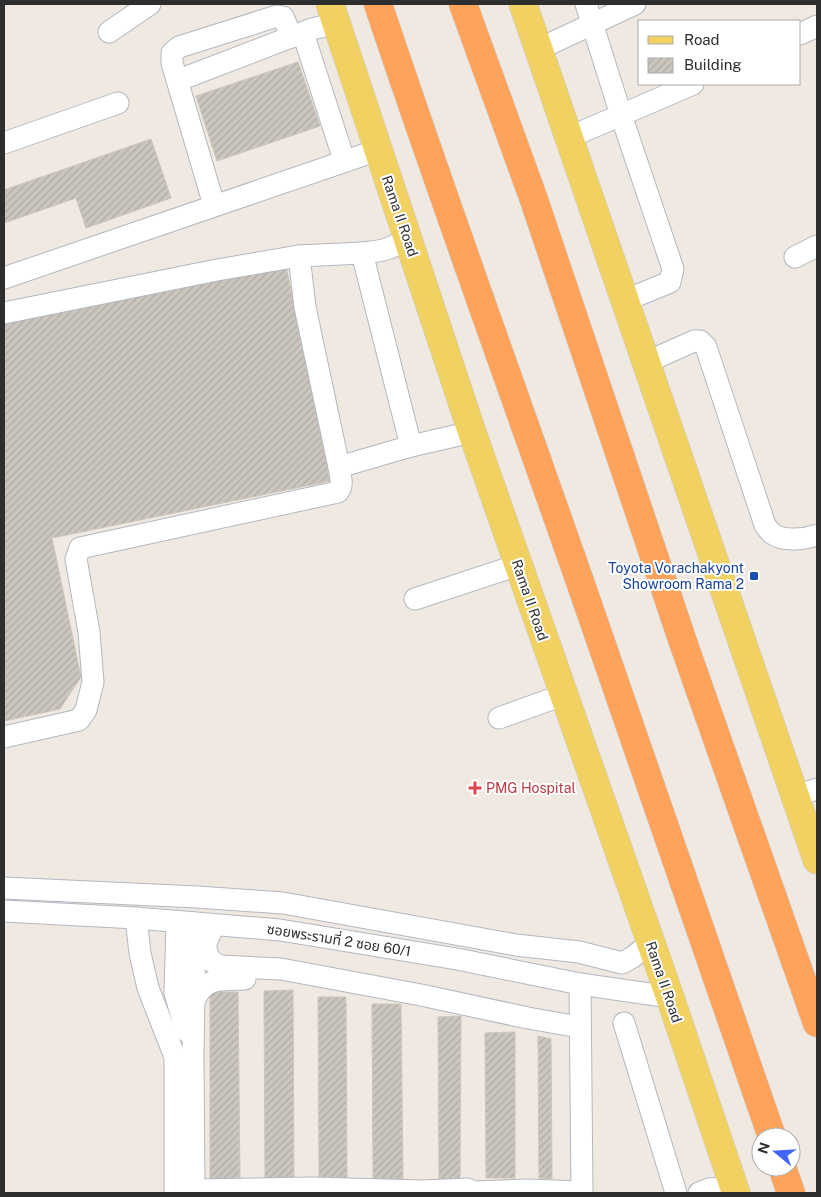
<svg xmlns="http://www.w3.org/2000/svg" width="821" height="1197" viewBox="0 0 821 1197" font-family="'Public Sans','Noto Sans Thai',sans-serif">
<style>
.building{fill:url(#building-hatch);stroke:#cbc5ba}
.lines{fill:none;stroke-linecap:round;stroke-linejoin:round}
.minor-casing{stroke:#b4b7c1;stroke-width:23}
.major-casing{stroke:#c9c9c9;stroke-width:29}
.highway-casing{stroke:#c9c9c9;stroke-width:29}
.minor{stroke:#fff;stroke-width:21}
.major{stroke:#f2d163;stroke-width:28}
.highway{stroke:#ffa35c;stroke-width:28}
.transit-dot{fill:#1a4fb4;stroke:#fff;stroke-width:2}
.health-dot{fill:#e0444e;stroke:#fff;stroke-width:2}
.labels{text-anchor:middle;stroke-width:4;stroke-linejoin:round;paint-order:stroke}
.street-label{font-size:14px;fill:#2e2e2e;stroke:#fff}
.transit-label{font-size:14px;fill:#164399;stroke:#fff;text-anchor:end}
.health-label{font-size:14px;fill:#be3a42;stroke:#fff;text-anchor:start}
</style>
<defs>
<pattern id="building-hatch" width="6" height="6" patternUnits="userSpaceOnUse" patternTransform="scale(1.25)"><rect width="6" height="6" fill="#cbc7bf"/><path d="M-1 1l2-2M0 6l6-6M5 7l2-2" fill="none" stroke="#afaba4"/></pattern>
</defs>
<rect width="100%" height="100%" fill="#efe9e1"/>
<g class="building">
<path d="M298,62L320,126L217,161L196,96Z"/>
<path d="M151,139L171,198L86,228L76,198L4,223V190Z"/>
<path d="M285,261L330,481L52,538L81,677L60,709L4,721V321Z"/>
<path d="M293,990L294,1179L265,1180L264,991Z"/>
<path d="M210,992H238L240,1179L210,1180Z"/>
<path d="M318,997H346L347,1179H319Z"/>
<path d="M372,1004H401L403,1179H373Z"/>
<path d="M461,1016L460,1179H439L438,1017Z"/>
<path d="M515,1032V1178H486L485,1033Z"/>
<path d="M538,1036L551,1039L552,1179L539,1178Z"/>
</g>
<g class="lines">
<g class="minor-casing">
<g id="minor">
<path d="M586,4L621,115L673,269L670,282L626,300"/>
<path d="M109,32L150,4"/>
<path d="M303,33L344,160"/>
<path d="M800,34L817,26"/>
<path d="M539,49L635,4"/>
<path d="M179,80L312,29L337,23"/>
<path d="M570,137L693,84"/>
<path d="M4,143L118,103"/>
<path d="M214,205L172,63V53L179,47L277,16L283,17L292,37"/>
<path d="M362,253C382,251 392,250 407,237"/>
<path d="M299,256L305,307L339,467"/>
<path d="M795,257L817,246"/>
<path d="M4,278L378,150"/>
<path d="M4,313L217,270L299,256L362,253L411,446"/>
<path d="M647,362L694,341H700L706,347L765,525C767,528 770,532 773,534C784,542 806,539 817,535"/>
<path d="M415,599L518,565"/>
<path d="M499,718L563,695"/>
<path d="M4,737L79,720L86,710L93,682L89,632L76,559L80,548L338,492C344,485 340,476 339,467L411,446L472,432"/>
<path d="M795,796L817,789"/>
<path d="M4,888L197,897L283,903L516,945L579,952L622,963L633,957L650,943"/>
<path d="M4,911L136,918L280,930L457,959L580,984L670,997"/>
<path d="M136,918L140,953L148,988L175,1057V1193"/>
<path d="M177,921L175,993L186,1031"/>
<path d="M195,923L193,1056L194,1190L311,1188L423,1191L467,1189L474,1192L527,1190L582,1192"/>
<path d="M211,932L206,943V951L211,961L220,966L281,969L421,995L528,1018L579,1027"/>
<path d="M580,984L582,1193"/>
<path d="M194,1002C204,976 221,980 245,979"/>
<path d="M624,1023L676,1193"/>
<path d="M699,1193L709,1189L734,1187"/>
</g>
</g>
<g class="major-casing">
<g id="major">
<path d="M330,4L472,432L670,997L736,1193"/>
<path d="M523,4L817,860"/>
</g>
</g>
<g class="highway-casing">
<g id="highway">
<path d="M378,4C444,202 516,398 585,596C647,776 708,957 772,1137"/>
<path d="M463,4L533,197L684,645L817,1023"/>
<path d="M782,1167L791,1193"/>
</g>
</g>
<use href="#minor" class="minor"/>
<use href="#major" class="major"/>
<use href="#highway" class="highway"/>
</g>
<rect class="transit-dot" x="749" y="571" width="10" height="10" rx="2.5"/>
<path class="health-dot" d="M472.5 780.5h5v5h5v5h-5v5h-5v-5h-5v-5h5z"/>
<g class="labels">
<g class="street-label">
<text transform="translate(400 216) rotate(71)" y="5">Rama II Road</text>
<text transform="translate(530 600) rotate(71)" y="5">Rama II Road</text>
<text transform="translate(339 940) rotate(9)" y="5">ซอยพระรามที่ 2 ซอย 60/1</text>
<text transform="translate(664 982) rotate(71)" y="5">Rama II Road</text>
</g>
<g class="transit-label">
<text x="744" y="573">Toyota Vorachakyont<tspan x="744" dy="16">Showroom Rama 2</tspan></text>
</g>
<g class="health-label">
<text x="486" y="793">PMG Hospital</text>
</g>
</g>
<rect width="821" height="1197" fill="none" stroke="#2e2e2e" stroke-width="10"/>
<rect x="638" y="20" width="162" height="65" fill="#ffffff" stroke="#ababab"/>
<rect x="648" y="36" width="25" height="8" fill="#f2d163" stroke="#ababab"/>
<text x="684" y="45" font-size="15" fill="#2e2e2e">Road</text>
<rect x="648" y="58" width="25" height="15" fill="url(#building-hatch)" stroke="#ababab"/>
<text x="684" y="70" font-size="15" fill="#2e2e2e">Building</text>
<g transform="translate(776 1152) rotate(288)"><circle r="24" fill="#ffffff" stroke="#ababab"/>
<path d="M0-4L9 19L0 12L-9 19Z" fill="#4264fb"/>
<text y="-8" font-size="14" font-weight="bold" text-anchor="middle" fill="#2e2e2e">N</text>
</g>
</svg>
